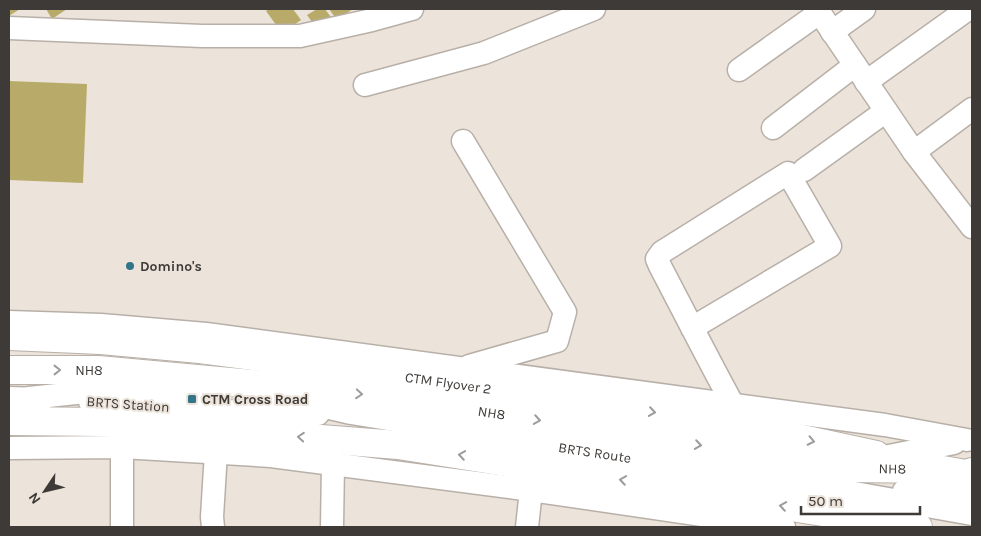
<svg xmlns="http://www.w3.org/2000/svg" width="981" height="536" viewBox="0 0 981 536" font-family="Karla,sans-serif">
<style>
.building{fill:#b8ab6a}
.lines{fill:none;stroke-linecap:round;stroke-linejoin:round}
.minor-casing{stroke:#b8b0a8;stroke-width:25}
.major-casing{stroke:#b8b0a8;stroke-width:30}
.highway-casing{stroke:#b8b0a8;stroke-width:30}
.minor{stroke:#fff;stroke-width:22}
.major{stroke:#fff;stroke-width:28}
.highway{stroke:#fff;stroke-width:28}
.oneway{stroke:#9e9c9b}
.poi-dot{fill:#347488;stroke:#ece4db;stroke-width:2}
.labels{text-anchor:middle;stroke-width:4;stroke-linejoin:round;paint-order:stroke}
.poi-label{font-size:14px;font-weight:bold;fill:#3e3a37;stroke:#ece4db;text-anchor:start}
.street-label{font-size:14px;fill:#3e3a37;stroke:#ece4db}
</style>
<rect width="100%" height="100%" fill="#ece4db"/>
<g class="building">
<path d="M9,9H20L9,16Z"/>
<path d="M46,9H67L52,19Z"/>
<path d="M269,9H293L301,20L282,33L266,11Z"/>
<path d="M317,9H325L333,20L318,30L307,15Z"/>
<path d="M329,9H353L337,20Z"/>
<path d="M9,81L87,84L83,183L9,180Z"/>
</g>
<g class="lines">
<g class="minor-casing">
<g id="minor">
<path d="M817,9L914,152L972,227"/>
<path d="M9,28L202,36H300L372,20L412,9"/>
<path d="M832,32L864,9"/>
<path d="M739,70L819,13"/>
<path d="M866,82L968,9"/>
<path d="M365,85L484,53L594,9"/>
<path d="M773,128L855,65"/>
<path d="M463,141L565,312L557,341L469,366"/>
<path d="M914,152L972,109"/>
<path d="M804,170L886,111"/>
<path d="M9,322L101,325L206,334L885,425L967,440"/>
<path d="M692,328L830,246L788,173L662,252L657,259L660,266C684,312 708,359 733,405"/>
<path id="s1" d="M279,396L351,413L553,446L838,490L972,514"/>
<path d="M9,398L43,399"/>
<path d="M29,398L123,388L192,391"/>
<path d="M90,402L277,414H318"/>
<path d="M122,447V527"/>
<path d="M9,448L122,447L271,456L531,490L784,527"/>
<path d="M884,457L954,443"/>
<path d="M904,491L948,492L972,495"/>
<path d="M213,527L212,517L216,452"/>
<path d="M332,527L333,464"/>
<path d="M527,527L531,490"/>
</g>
</g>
<g class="major-casing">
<g id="major">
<path id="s2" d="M9,336L101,340L200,349L344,368L724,422L876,455"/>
<path id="s3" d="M9,370H98L384,396L850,468L937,469L972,475"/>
<path d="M9,421L103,422L398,445L918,527"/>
</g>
</g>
<g class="highway-casing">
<path id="highway" d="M967,474L972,472"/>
</g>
<use href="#minor" class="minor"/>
<use href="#major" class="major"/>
<use href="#highway" class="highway"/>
</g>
<defs><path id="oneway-chevron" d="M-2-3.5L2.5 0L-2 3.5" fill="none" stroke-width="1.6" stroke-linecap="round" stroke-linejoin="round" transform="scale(1.25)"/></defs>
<g class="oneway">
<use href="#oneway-chevron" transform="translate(57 370)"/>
<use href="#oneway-chevron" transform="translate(359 394) rotate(5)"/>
<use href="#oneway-chevron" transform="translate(652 412) rotate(8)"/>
<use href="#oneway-chevron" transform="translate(537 420) rotate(9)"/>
<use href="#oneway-chevron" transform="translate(301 437) rotate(-176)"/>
<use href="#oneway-chevron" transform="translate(811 441) rotate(12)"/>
<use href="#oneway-chevron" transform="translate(698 445) rotate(9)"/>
<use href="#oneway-chevron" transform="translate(462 455) rotate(-171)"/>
<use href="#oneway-chevron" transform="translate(623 480) rotate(-171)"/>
<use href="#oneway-chevron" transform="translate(783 506) rotate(-171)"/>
</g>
<g class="poi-dot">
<circle cx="130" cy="266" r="5"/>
<rect x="187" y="394" width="10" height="10" rx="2.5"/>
</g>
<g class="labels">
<g class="poi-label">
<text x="140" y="271">Domino's</text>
<text x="202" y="404">CTM Cross Road</text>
</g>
<g class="street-label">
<text dy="5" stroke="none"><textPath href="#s3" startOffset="80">NH8</textPath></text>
<text dy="5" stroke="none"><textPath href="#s2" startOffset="442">CTM Flyover 2</textPath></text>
<text transform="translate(128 404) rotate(4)" y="5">BRTS Station</text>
<text dy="5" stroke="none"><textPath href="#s3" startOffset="485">NH8</textPath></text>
<text dy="5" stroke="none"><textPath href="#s1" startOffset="321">BRTS Route</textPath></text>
<text dy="5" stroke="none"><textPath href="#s3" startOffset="890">NH8</textPath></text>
</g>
</g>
<rect width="981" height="536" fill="none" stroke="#3e3a37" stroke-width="20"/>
<g transform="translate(45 491) rotate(235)" stroke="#ece4db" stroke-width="4" paint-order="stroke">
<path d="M0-4L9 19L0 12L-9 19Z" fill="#3e3a37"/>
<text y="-8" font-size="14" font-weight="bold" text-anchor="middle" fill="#3e3a37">N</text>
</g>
<path d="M801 506v8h119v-8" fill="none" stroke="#3e3a37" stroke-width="2.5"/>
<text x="808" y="506" font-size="15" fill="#3e3a37" stroke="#ece4db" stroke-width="4" paint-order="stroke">50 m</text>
</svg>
